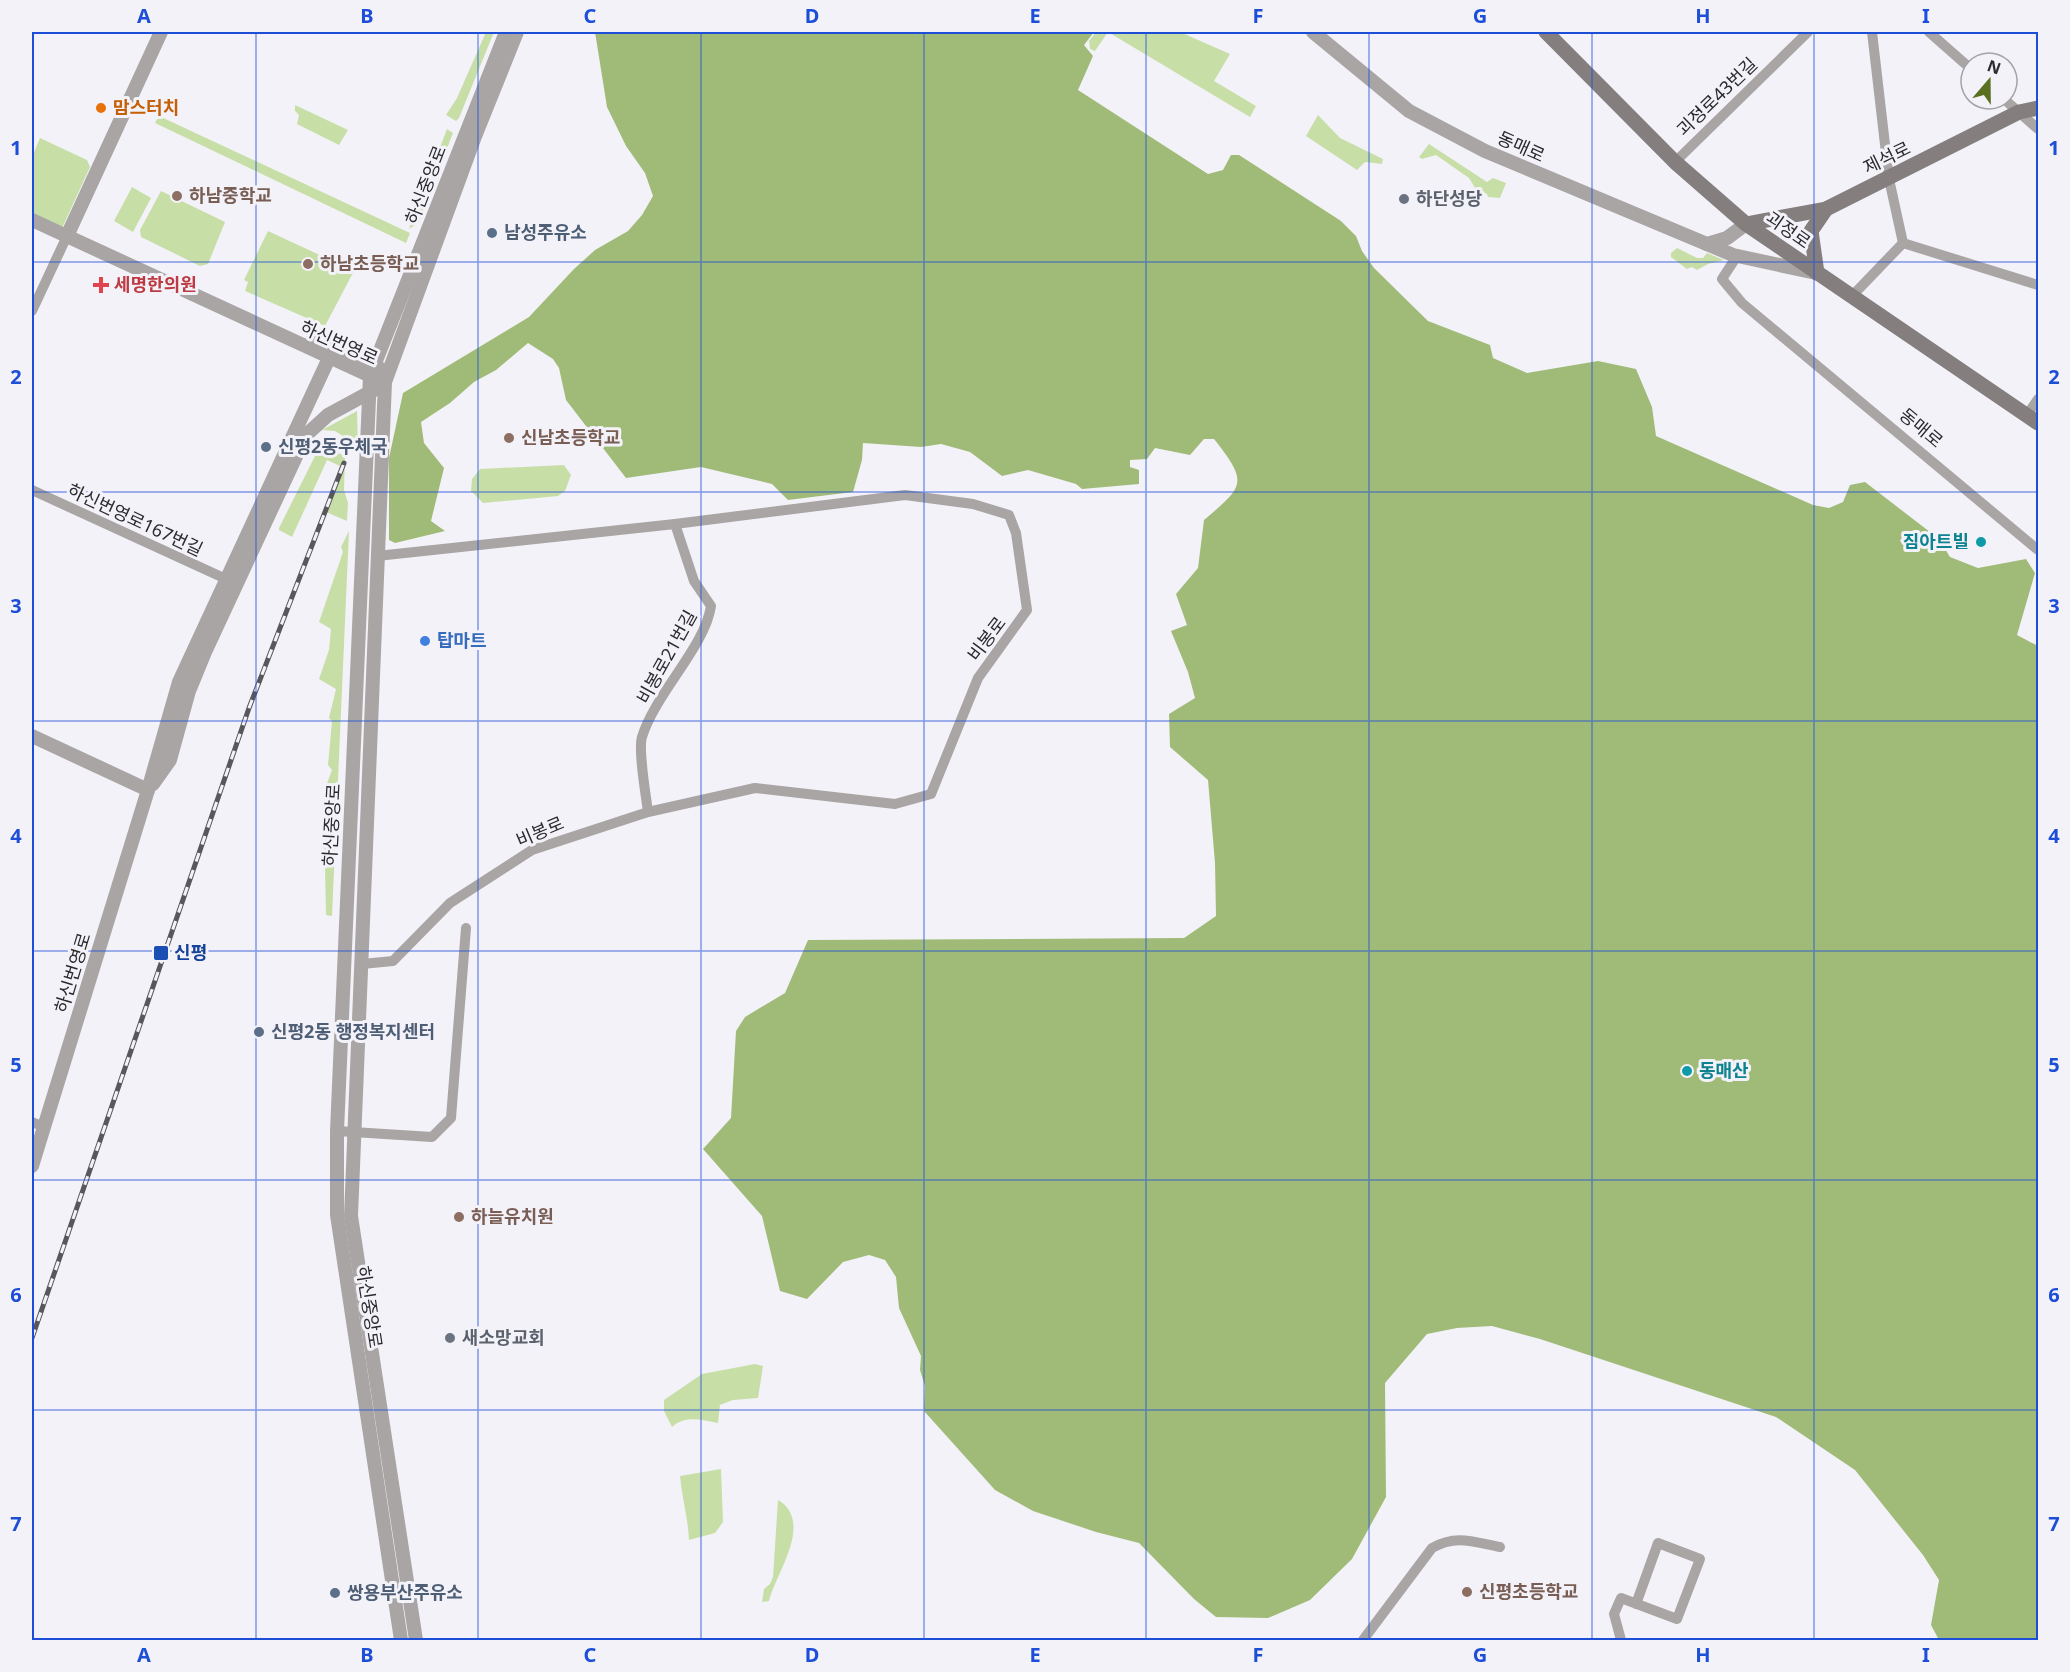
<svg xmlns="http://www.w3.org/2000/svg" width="2070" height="1672" viewBox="0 0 2070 1672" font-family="'Noto Sans','Noto Sans KR',sans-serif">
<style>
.green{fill:#c7dfa7}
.forest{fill:#a0bb78}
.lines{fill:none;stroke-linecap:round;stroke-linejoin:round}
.minor{stroke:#a8a5a4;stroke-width:10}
.tertiary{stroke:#a8a5a4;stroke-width:14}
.secondary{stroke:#847f7e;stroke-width:15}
.rail-casing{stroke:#58575b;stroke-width:5}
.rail{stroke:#f4f2f9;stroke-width:3;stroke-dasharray:9;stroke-linecap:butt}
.grid{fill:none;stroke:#1d4ed8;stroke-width:1.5;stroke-opacity:0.55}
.food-dot{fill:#e8710a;stroke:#f4f2f9;stroke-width:2}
.education-dot{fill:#8d6e63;stroke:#f4f2f9;stroke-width:2}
.worship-dot{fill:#6b7280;stroke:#f4f2f9;stroke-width:2}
.service-dot{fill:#5c6f8a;stroke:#f4f2f9;stroke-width:2}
.health-dot{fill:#e0444e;stroke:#f4f2f9;stroke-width:2}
.culture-dot{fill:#0f9aa8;stroke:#f4f2f9;stroke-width:2}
.shop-dot{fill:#3f7fe0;stroke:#f4f2f9;stroke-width:2}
.transit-dot{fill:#1a4fb4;stroke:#f4f2f9;stroke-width:2}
.labels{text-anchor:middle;stroke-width:6;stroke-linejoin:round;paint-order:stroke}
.street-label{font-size:18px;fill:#2b2a2d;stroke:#f4f2f9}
.food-label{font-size:18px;font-weight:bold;fill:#c56008;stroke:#f4f2f9;text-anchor:start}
.education-label{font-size:18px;font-weight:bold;fill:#785e54;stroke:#f4f2f9;text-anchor:start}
.worship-label{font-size:18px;font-weight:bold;fill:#5b616d;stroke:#f4f2f9;text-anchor:start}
.service-label{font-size:18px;font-weight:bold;fill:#4e5e75;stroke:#f4f2f9;text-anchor:start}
.health-label{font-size:18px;font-weight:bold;fill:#be3a42;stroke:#f4f2f9;text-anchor:start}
.culture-label{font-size:18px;font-weight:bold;fill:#0d838f;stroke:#f4f2f9;text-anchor:end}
.shop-label{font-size:18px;font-weight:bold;fill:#366cbe;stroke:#f4f2f9;text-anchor:start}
.transit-label{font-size:18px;font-weight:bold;fill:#164399;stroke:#f4f2f9;text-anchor:start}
.neatline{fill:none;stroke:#1d4ed8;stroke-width:2}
.grid-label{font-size:20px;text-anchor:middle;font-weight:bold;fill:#1d4ed8}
</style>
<rect width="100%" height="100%" fill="#f4f2f9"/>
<g class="green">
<path d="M486,32H494L459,118L456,121L446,115L457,98Z"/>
<path d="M1096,32H1180L1230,54L1214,81L1256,106L1250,117L1108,32L1095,51L1090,49L1089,41Z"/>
<path d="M295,105L348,130L339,145L297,124L299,115L295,111Z"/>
<path d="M1318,115L1340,138L1383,159L1382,164L1365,162L1357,170L1306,136Z"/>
<path d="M159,116L410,233L406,243L155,123Z"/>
<path d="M447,129L453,133L419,222L409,229Z"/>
<path d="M40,138L87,160L90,167L63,226H54L32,215V157Z"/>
<path d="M1429,144L1487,182L1493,178L1506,183L1500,198L1488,197L1487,194L1475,188L1469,178L1436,155L1422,159L1419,157Z"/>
<path d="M132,187L151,198L133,232L114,221Z"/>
<path d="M161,191L225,222L208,264L200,266L141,237L140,230Z"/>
<path d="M268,231L354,271L325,326L245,291L248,282L244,280Z"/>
<path d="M1677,248L1697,258H1703L1707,253L1724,260L1708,264L1697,270L1692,267L1687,269L1671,257V253Z"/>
<path d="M357,411L358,446L335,431L322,430Z"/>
<path d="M327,448L345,456L344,490L348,503L347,521L326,512L340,466L327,460L292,537L279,530V528L315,456Z"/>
<path d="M564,465L571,475L565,491L558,496L483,503L471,491L472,479L480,469Z"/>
<path d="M349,531L332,916L326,915L324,822L329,790L326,786L332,770L328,765L332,721L329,718L336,689L319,679L329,650L331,629L319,622L343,552L341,547Z"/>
<path d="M755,1364L763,1366L758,1398L733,1400L720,1405L718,1423C701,1420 685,1415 672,1427L664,1411V1400L702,1374Z"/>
<path d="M721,1469L723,1522L715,1533L689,1540C688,1518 682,1498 680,1476Z"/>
<path d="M778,1500C815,1522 775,1574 769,1601L762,1602L764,1589L770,1584L773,1577Z"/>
</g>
<path class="forest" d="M595,32H1094L1084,45L1093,56L1078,90L1208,174L1223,170L1231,155H1239L1341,221L1356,236L1362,251L1374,268L1428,321L1490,345L1493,358L1527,373L1598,361L1636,369L1652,407L1656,436L1813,505L1829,508L1843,502L1850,485L1865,482L1939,539L1950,557L1978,568L2026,559L2035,573L2017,635L2038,646V1640H1939L1931,1625L1939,1580L1923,1555L1855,1470L1776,1417L1540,1339L1492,1326L1457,1328L1427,1334L1385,1383L1386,1497L1352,1559L1310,1600L1268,1618L1216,1617L1194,1599L1139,1543L1096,1532L1033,1511L995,1490L924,1411L925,1386L920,1370L921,1356L899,1308L896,1277L885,1260L869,1255L843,1262L807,1299L780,1291L762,1216L703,1149L731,1118L736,1031L745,1017L785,993L808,940L1184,938L1216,916L1215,863L1208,780L1170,747L1169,714L1195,698L1188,672L1171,631L1187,625L1176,594L1198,568L1204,520C1244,486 1249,483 1214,439H1204L1190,455L1155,448L1147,459L1130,460V467L1139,470V484L1082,489L1076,484L1028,470L1002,476L970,452L941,444L921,447L863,443L862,460L853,492L788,500L772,484L701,467L626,478L566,400L559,368L553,359L528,343L496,370L474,382L450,403L421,422L424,443L444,468L431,521L445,531L395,543L389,540V458L403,393L529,317L574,269L595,250L628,231L642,215L653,196L645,173L626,146L607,107Z"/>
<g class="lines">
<g class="minor">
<path d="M1872,32L1889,179L1903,243"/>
<path d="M1929,32L1971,69"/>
<path d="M2004,99L2038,129"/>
<path d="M1675,162L1808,32"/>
<path d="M1737,256L1722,279L1742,303L2038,550"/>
<path d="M1853,295L1903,243L2038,285"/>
<path d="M32,311L67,236"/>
<path d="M2027,415L2038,399"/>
<path d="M32,490L226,579"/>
<path d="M648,812C646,796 638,750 642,737C655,694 705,647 711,606L694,581L675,524"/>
<path d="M362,964L393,961L450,903L532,850L648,812L755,788L895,804L931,794L978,678L1027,610L1016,533L1009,515L973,504L905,495L675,524L377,556"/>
<path d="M32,1122L44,1127"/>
<path d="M337,1131L432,1137L451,1118L466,928"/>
<path d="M1363,1640L1432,1548C1456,1534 1474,1542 1500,1547"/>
<path d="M1621,1640L1614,1614L1621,1598L1677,1619L1700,1559L1658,1543L1636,1604"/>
</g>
<g class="tertiary">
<path d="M1313,32L1409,111L1485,151L1733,255L1816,273"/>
<path d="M32,220L379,380"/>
<path d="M67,236L161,32"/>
<path d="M1707,244L1727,238L1746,224"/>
<path d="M312,341L383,370"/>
<path d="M32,736L148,790"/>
<path d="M153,784L170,760L189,691L205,652L306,435L328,415L374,390"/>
<path d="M32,1166L148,790L179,682L329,358"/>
<path d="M401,1640L337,1215V1131L370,376L506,32"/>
<path d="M416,1640L351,1216L385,382L474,139L517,32"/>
</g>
<g class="secondary">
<path d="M1546,32L1675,162L1746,224L2038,423"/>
<path d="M1746,224L1826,209L2019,112L2038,108"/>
<path d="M1817,273L1811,231L1826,209"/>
</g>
<g class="rail-casing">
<path id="rail" d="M32,1338L249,708L344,463"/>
</g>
<use href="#rail" class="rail"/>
</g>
<path class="grid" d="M256,32V1640M478,32V1640M701,32V1640M924,32V1640M1146,32V1640M1369,32V1640M1592,32V1640M1814,32V1640M32,262H2038M32,492H2038M32,721H2038M32,951H2038M32,1180H2038M32,1410H2038"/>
<circle class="food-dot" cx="101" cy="108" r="6"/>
<g class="education-dot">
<circle cx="177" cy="196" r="6"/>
<circle cx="308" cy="264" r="6"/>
<circle cx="509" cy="438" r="6"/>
<circle cx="459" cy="1217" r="6"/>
<circle cx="1467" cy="1592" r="6"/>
</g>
<g class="worship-dot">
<circle cx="1404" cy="199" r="6"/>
<circle cx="450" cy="1338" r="6"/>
</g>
<g class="service-dot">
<circle cx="492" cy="233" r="6"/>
<circle cx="266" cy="447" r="6"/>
<circle cx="259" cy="1032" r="6"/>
<circle cx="335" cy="1593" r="6"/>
</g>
<path class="health-dot" d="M98 276h6v6h6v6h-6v6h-6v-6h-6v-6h6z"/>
<g class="culture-dot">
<circle cx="1981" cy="542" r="6"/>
<circle cx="1687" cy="1071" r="6"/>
</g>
<circle class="shop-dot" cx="425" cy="641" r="6"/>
<rect class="transit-dot" x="153" y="945" width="16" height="16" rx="3"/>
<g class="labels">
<g class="street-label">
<text transform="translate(1717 97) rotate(-44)" y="6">괴정로43번길</text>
<text transform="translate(1521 147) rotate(24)" y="6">동매로</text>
<text transform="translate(1887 158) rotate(-26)" y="6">제석로</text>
<text transform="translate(426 185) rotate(-69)" y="6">하신중앙로</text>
<text transform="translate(1788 230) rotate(35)" y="6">괴정로</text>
<text transform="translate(339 343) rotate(24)" y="6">하신번영로</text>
<text transform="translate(1921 428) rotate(40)" y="6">동매로</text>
<text transform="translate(135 520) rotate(25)" y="6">하신번영로167번길</text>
<text transform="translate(987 639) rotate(-53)" y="6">비봉로</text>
<text transform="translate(667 657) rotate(-61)" y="6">비봉로21번길</text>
<text transform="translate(332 825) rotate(-87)" y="6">하신중앙로</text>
<text transform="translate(540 832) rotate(-23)" y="6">비봉로</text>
<text transform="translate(73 973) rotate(-73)" y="6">하신번영로</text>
<text transform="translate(369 1307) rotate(81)" y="6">하신중앙로</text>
</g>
<g class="food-label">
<text x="113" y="114">맘스터치</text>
</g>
<g class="education-label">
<text x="189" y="202">하남중학교</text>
<text x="320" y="270">하남초등학교</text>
<text x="521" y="444">신남초등학교</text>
<text x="471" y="1223">하늘유치원</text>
<text x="1479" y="1598">신평초등학교</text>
</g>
<g class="worship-label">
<text x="1416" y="205">하단성당</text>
<text x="462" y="1344">새소망교회</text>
</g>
<g class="service-label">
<text x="504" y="239">남성주유소</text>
<text x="278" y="453">신평2동우체국</text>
<text x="271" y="1038">신평2동 행정복지센터</text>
<text x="347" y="1599">쌍용부산주유소</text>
</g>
<g class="health-label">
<text x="114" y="291">세명한의원</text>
</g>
<g class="culture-label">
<text x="1969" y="548">짐아트빌</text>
<text x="1699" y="1077" text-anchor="start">동매산</text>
</g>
<g class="shop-label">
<text x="437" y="647">탑마트</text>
</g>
<g class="transit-label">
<text x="174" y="959">신평</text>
</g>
</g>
<rect width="2070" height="1672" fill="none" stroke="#f4f2f9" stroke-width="66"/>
<g transform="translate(1989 81) rotate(20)"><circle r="28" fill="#f4f2f9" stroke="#a4a2a7" stroke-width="1.5"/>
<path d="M0-4.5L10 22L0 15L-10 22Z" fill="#597021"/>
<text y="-9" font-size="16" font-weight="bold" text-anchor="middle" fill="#2b2a2d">N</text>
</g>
<rect x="33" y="33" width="2004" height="1606" class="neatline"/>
<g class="grid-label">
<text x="144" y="23">A</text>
<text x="367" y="23">B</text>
<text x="590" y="23">C</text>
<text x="812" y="23">D</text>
<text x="1035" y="23">E</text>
<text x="1258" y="23">F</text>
<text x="1480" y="23">G</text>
<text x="1703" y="23">H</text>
<text x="1926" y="23">I</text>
<text x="16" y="155">1</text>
<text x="2054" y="155">1</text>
<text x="16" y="384">2</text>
<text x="2054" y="384">2</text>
<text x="16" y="613">3</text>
<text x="2054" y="613">3</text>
<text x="16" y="843">4</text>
<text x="2054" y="843">4</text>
<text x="16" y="1072">5</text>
<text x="2054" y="1072">5</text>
<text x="16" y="1302">6</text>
<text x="2054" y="1302">6</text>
<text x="16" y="1531">7</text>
<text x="2054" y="1531">7</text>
<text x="144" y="1662">A</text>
<text x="367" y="1662">B</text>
<text x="590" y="1662">C</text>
<text x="812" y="1662">D</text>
<text x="1035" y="1662">E</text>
<text x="1258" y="1662">F</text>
<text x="1480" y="1662">G</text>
<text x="1703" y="1662">H</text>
<text x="1926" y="1662">I</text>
</g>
</svg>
